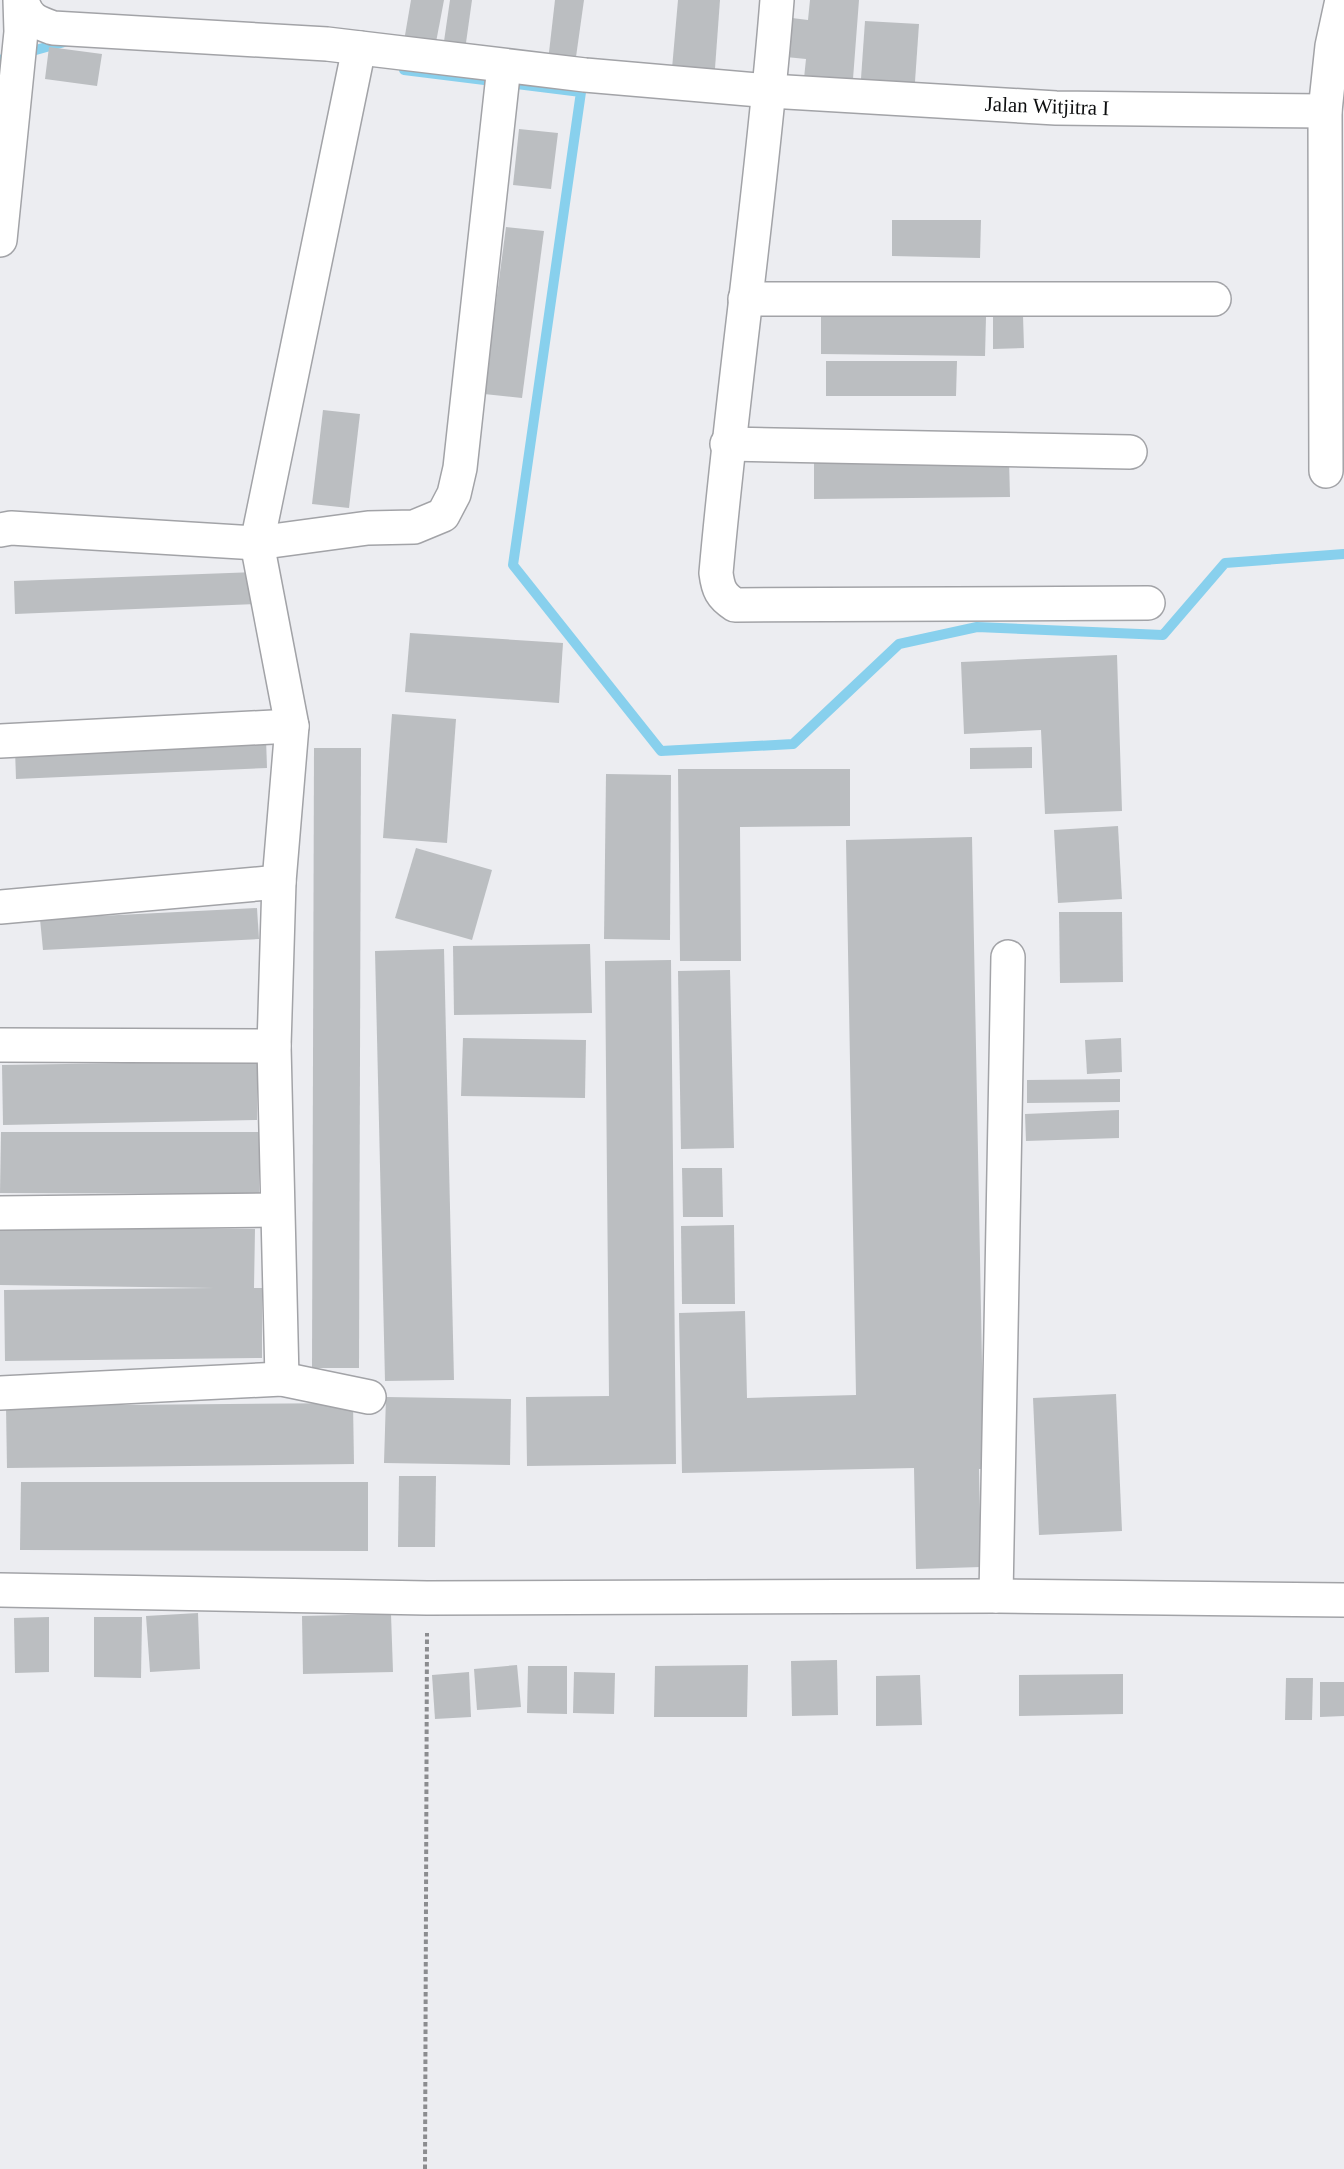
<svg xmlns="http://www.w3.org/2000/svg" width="1344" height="2169" viewBox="0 0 1344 2169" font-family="Georgia,serif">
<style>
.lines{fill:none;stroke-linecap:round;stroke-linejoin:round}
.stream{stroke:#88d0ed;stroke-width:10}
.building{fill:#bbbec1}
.minor-casing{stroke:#a2a3a7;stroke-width:36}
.path{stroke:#8b8c8f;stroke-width:4;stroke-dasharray:4.5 3;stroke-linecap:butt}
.minor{stroke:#fff;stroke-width:33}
.labels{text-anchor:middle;stroke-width:4.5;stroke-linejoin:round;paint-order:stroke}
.street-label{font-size:21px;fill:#0d0e0f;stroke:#fff}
</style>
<rect width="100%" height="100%" fill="#ecedf1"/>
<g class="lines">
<g class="stream">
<path d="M0,60L68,41"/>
<path d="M404,70L581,92L513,565L661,751L793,744L899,644L977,627L1163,635L1225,563L1344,554"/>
</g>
</g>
<g class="building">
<path d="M411,0H444L434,53L403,47Z"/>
<path d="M450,0H472L464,57L442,55Z"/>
<path d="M555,0H584L575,64L548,61Z"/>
<path d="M678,0H720L714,82L671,80Z"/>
<path d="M810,0H859L852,92L803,88L806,59L786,57L792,18L808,20Z"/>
<path d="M865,21L919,24L914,96L860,93Z"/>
<path d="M49,47L102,54L97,86L45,79Z"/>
<path d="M519,129L558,133L551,189L513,185Z"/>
<path d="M892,220H981L980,258L892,256Z"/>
<path d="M506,227L544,231L522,398L484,394Z"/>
<path d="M993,315H1023L1024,348L993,349Z"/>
<path d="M821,316L986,317L985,356L821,354Z"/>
<path d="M826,361H957L956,396H826Z"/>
<path d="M323,410L360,414L349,508L312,504Z"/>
<path d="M1009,459L1010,497L814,499V462Z"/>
<path d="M257,572L258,604L15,614L14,581Z"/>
<path d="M410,633L563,643L559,703L405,692Z"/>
<path d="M1117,655L1122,811L1045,814L1041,730L964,734L961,662Z"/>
<path d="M392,714L456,719L447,843L383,838Z"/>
<path d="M266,738L267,768L16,779L15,749Z"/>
<path d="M1032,747V768L970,769V748Z"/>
<path d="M314,748H361L359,1368H312Z"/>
<path d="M678,769H850V826L740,827L741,961H680Z"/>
<path d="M606,774L671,775L670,940L604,939Z"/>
<path d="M1118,826L1122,899L1058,903L1054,830Z"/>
<path d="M972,837L984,1469H979L981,1567L916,1569L914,1468L682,1473L679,1313L745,1311L747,1398L856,1395L846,840Z"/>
<path d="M416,848L492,870L472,940L395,918Z"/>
<path d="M257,908L259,939L43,950L40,919Z"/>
<path d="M1059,912H1122L1123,982L1060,983Z"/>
<path d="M590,944L592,1013L454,1015L453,946Z"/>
<path d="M444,949L454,1380L385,1381L375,951Z"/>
<path d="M671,960L676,1464L527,1466L526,1397L609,1396L605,961Z"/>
<path d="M730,970L734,1148L681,1149L678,971Z"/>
<path d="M463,1038L586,1040L585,1098L461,1096Z"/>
<path d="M1121,1038L1122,1072L1087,1074L1085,1040Z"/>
<path d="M257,1061V1120L3,1125L2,1065Z"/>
<path d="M1120,1079V1102L1027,1103V1080Z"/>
<path d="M1119,1110V1138L1026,1141L1025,1114Z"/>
<path d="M1,1132H259V1194L0,1193Z"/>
<path d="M682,1168H722L723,1217H683Z"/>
<path d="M734,1225L735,1304H682L681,1226Z"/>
<path d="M0,1227L255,1229L254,1288H262V1358L5,1361L4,1290L214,1288L0,1285Z"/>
<path d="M1116,1394L1122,1531L1039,1535L1033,1398Z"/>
<path d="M386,1397L511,1399L510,1465L384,1463Z"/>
<path d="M353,1403L354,1464L7,1468L6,1406Z"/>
<path d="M399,1476H436L435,1547H398Z"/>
<path d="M21,1482H368V1551L20,1550Z"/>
<path d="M198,1613L200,1669L150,1672L146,1616Z"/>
<path d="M391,1614L393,1672L303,1674L302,1616Z"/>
<path d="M49,1617V1672L15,1673L14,1618Z"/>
<path d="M94,1617H142L141,1678L94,1677Z"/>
<path d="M837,1660L838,1715L792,1716L791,1661Z"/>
<path d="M517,1665L521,1707L477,1710L474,1669Z"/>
<path d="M748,1665L747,1717H654L655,1666Z"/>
<path d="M528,1666H567V1714L527,1713Z"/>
<path d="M469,1672L471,1717L435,1719L432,1675Z"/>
<path d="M574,1672L615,1673L614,1714L573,1713Z"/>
<path d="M1123,1674V1714L1019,1716V1675Z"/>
<path d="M920,1675L922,1725L876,1726V1676Z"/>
<path d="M1286,1678H1313L1312,1720H1285Z"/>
<path d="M1320,1682H1344V1716L1320,1717Z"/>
</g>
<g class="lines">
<g class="minor-casing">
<g id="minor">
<path d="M22,0C27,19 36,22 53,28L327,44L585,75L770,91L1056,108L1325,111"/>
<path d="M777,0C762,192 733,382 716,573C718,589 721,596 735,605L1148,603"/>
<path d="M0,240L21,32L20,0"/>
<path d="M745,299H1214"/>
<path d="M727,444L1130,452"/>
<path d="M1326,471L1325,111L1332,46L1342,0"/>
<path d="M0,530L11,528L257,543L368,528L414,527L443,515L454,494L460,468L504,66"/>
<path d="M0,741L292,726"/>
<path d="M0,907L279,882"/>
<path d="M0,1045L274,1046"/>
<path d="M0,1213L277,1210"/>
<path d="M282,1379L274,1046L279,882L292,726L257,543L359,48"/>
<path d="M0,1393L282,1379L369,1397"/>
<path d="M0,1590L427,1598L996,1596L1344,1600"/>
<path d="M996,1596L1008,957"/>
</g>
</g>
<path class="path" d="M425,2169L427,1633"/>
<use href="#minor" class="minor"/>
</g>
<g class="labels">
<g class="street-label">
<text transform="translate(1047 106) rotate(2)" y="7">Jalan Witjitra I</text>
</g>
</g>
</svg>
